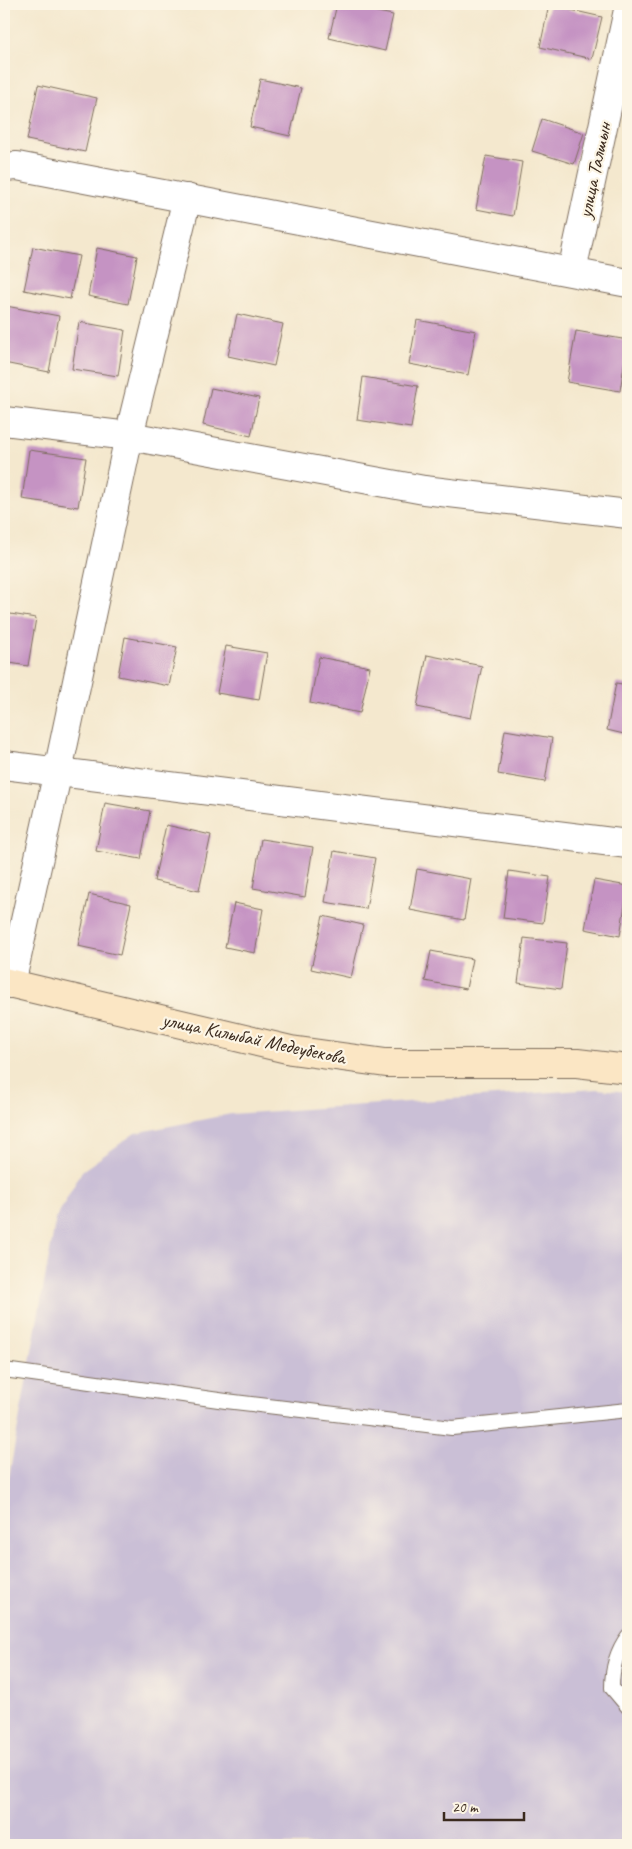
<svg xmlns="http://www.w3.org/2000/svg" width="632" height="1849" viewBox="0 0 632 1849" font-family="Caveat,sans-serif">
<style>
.industrial{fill:#cabfd6}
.building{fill:#c593c3}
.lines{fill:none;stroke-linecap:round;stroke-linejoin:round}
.service-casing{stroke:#7c6c5c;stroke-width:16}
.minor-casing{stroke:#7c6c5c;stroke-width:30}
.secondary-casing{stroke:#7c6c5c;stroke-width:30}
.service{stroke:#fff;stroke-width:14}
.minor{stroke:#fff;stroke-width:28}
.secondary{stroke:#fbe6c4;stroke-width:28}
.labels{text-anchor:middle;stroke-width:4.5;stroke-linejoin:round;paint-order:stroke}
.street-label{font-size:20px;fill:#3b2a1e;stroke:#fcf5e5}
</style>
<rect width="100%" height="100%" fill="#fcf5e5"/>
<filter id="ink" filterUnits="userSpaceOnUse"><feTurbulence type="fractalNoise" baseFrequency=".02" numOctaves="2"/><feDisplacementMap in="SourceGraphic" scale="10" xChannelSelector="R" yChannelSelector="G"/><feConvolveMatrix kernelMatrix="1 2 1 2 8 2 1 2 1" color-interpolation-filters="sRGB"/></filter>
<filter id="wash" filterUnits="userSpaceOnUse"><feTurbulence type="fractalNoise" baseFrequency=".0096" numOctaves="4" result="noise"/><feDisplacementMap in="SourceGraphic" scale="20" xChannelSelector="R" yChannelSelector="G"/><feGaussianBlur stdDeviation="1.12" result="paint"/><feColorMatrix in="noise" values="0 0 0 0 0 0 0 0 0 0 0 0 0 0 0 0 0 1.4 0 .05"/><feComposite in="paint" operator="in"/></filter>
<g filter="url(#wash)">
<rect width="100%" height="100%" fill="#f4e8ce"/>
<path class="industrial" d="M597,1089L628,1092V1845H4V1504L56,1218L82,1171L135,1133L231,1114Z"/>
<g id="blocks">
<g class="building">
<path d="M337,4L393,15L385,51L329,38Z"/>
<path d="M549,5L602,17L592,59L540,47Z"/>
<path d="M260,79L301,88L290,136L250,127Z"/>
<path d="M38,85L97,98L85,152L27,140Z"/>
<path d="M542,119L584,133L574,164L532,151Z"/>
<path d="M486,156L522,162L513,216L476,209Z"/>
<path d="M33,247L79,256L70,299L24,290Z"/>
<path d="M97,248L137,256L128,304L88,296Z"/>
<path d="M6,306L59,316L49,372L4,363V319Z"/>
<path d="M237,314L283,324L274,366L228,356Z"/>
<path d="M417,320L476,331L468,375L409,364Z"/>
<path d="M79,322L125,330L118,376L72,369Z"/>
<path d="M576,331L628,340L620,391L567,382Z"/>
<path d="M363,377L418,386L411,428L357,420Z"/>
<path d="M211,388L259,398L251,436L203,425Z"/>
<path d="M29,450L86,458L78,507L22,499Z"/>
<path d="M4,613L36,618L28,666L4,662Z"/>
<path d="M125,637L177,647L169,686L118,676Z"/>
<path d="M226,646L267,653L259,700L217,693Z"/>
<path d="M427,655L482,666L471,718L417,707Z"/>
<path d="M319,657L370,667L360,713L310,703Z"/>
<path d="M616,683L628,685V735L607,730Z"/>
<path d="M505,730L552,738L545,782L498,774Z"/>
<path d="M105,803L150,811L141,859L96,851Z"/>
<path d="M166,825L211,835L199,891L154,881Z"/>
<path d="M261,839L313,847L305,897L253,888Z"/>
<path d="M334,851L375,858L366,909L325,902Z"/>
<path d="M417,869L471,879L464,920L410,910Z"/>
<path d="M509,871L550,877L543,923L503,918Z"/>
<path d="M594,880L628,886L620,936L585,929Z"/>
<path d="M89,894L131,904L120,955L78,946Z"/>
<path d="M234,903L263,909L255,953L225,947Z"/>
<path d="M323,916L363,925L351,978L311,969Z"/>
<path d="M524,938L567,943L561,989L518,983Z"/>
<path d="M431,951L472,959L466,989L425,981Z"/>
</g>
</g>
</g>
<g filter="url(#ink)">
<use href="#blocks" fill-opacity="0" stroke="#7c6c5c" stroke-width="1"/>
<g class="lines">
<g class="service-casing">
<g id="service">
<path d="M4,1370L226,1401L452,1428L628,1410"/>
<path d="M628,1636C616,1652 612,1668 612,1688L628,1707"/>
</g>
</g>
<g class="minor-casing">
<g id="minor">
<path d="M4,167L17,166L628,283"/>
<path d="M572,271L628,10"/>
<path d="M4,421L129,436L424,490L628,514"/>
<path d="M4,765L628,844"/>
<path d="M11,984L58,771L129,436L187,198"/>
</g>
</g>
<g class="secondary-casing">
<path id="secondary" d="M4,982L291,1050L386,1063H577L628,1069"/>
</g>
<use href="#service" class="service"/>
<use href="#minor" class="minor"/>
<use href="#secondary" class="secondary"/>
</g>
</g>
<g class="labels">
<g class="street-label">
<text transform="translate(594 170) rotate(-78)" y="7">улица Талшын</text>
<text transform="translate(254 1038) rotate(12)" y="7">улица Килыбай Медеубекова</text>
</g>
</g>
<rect width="632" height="1849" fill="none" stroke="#fcf5e5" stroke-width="20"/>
<path d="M444 1812v8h80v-8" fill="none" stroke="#3b2a1e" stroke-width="2.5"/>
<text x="452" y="1812" font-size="15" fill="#3b2a1e" stroke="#fcf5e5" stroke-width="4" paint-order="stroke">20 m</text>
</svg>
